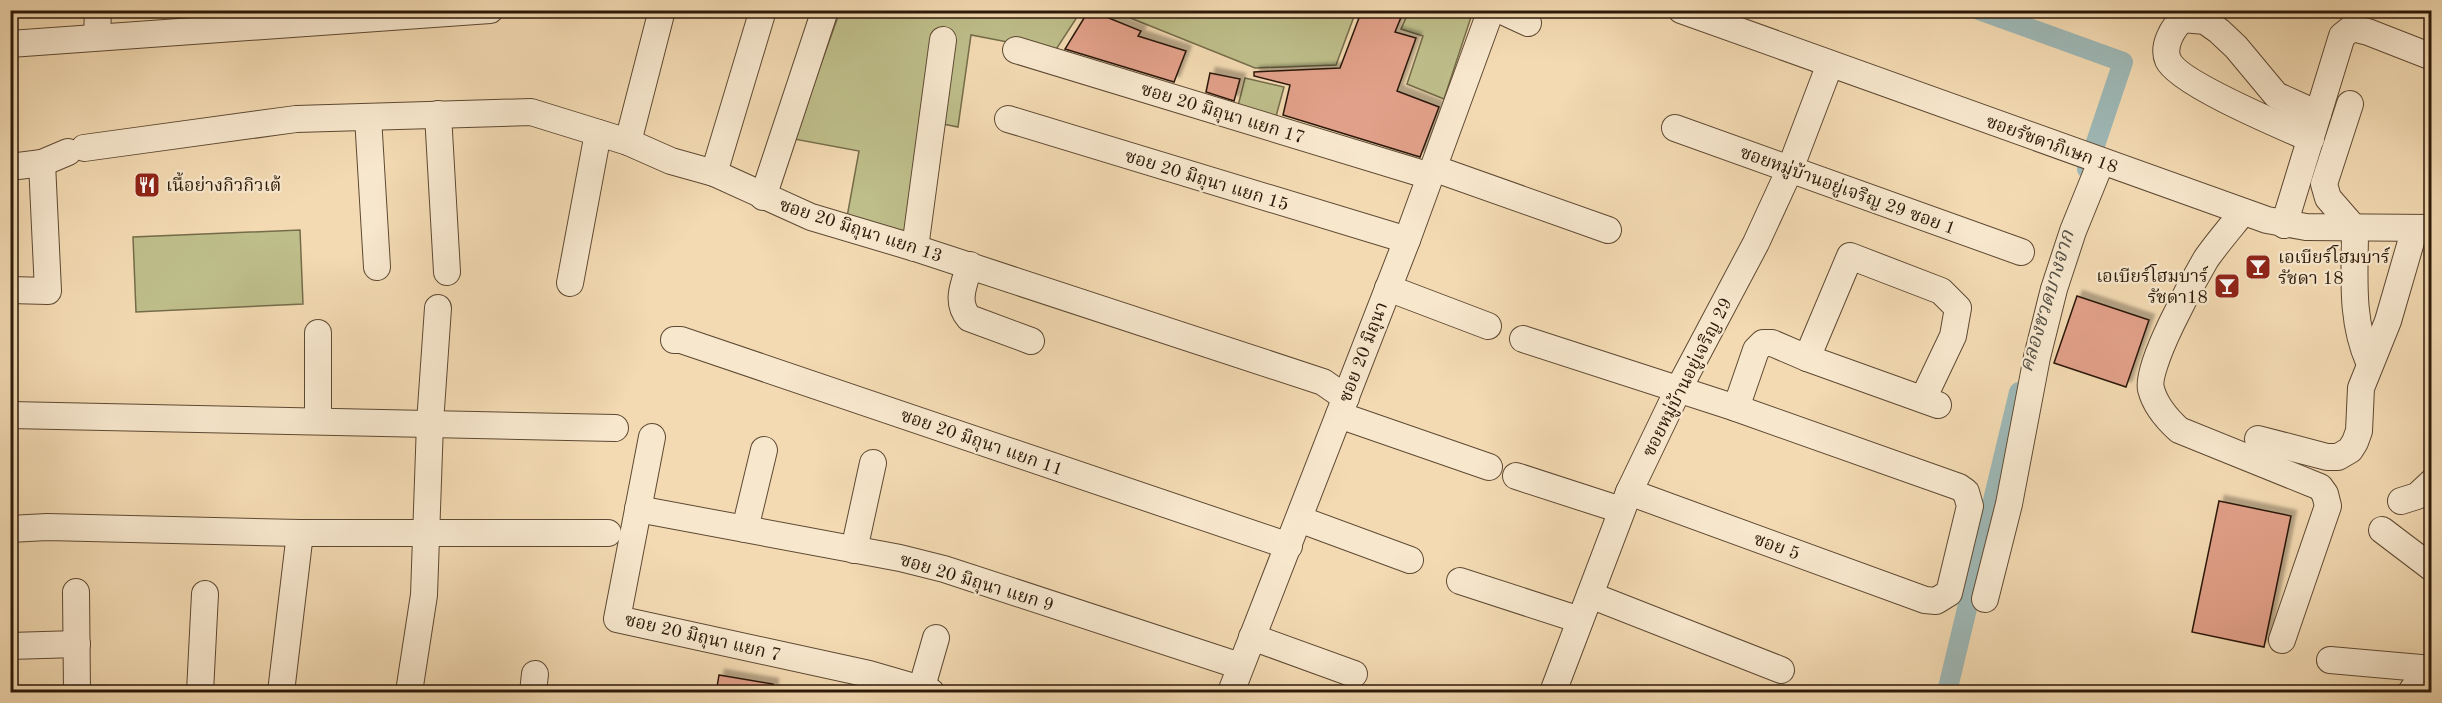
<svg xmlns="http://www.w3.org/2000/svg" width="2442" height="703" viewBox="0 0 2442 703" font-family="'Old Standard TT','Noto Serif Thai',serif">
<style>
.green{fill:#bebe8a;stroke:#756c4a;stroke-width:1.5}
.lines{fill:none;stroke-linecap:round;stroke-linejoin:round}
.canal{stroke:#9eb8b6;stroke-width:20}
.building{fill:#e1a089;stroke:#2c1909;stroke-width:1.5;filter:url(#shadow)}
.minor-casing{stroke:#5e4933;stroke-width:28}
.minor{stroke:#f7e7cd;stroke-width:26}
.labels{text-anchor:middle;stroke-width:4.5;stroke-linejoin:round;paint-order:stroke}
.street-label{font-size:18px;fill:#2c1909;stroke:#f7e7cd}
.poi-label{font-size:18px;fill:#2c1909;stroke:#f7e7cd;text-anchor:start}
.water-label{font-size:20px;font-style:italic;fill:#545146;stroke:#f7e7cd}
</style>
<defs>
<filter id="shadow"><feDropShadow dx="5.5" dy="-5.5" stdDeviation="1.5" flood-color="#0004"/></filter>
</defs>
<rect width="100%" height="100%" fill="#f3dab2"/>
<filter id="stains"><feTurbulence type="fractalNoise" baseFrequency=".00333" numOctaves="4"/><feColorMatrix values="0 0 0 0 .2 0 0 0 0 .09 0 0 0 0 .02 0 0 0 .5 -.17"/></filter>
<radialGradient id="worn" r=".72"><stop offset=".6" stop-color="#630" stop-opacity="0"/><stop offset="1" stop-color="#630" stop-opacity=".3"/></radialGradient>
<g class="green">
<path d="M840,11H1081L1055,51L971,35L958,127L928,121L906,233L847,217L859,151L794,139Z"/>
<path d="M1113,11L1356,10V11L1336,65L1255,68Z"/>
<path d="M1409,11H1473L1444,99L1407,84L1423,36L1401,29Z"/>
<path d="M1245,78L1284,87L1275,120L1237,110Z"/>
<path d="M300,230L303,304L136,312L133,237Z"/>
</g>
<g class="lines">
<g class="canal">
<path d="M1979,10L2123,62L2087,169"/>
<path d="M1947,692L2019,392"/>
</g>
</g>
<g class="building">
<path d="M1089,10L1141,31L1138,36L1186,51L1174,82L1065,49Z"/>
<path d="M1362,10H1404L1395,32L1416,38L1397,91L1439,107L1420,157L1283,115L1290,85L1254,76V72L1340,68Z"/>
<path d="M1210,73L1240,79L1234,101L1206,92Z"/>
<path d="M2077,296L2149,320L2126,387L2054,363Z"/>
<path d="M2219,501L2291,516L2264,647L2192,632Z"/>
<path d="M719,675L773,684L772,693H716Z"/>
</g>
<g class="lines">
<g class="minor-casing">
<g id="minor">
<path d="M1500,10L1528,23"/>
<path d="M1681,10L2267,220L2306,227L2432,228"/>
<path d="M97,36L98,10"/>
<path d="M10,44L490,10"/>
<path d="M1016,50L1430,176"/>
<path d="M2350,104L2324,184L2328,198L2355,229C2355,274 2350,319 2369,362"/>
<path d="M438,114L447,272"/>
<path d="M368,117L377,267"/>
<path d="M1008,119L1407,240"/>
<path d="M1675,128L2021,252"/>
<path d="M2311,139C2284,127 2178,83 2168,60C2162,46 2173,27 2183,19L2205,21L2219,31L2236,47L2276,95L2318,114"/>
<path d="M628,142L662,10"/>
<path d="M84,148L296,119L531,112L628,142L671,161L714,173L811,217L915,248L1323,382L1346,398"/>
<path d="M10,167L42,163L68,152"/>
<path d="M1433,168L1608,230"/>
<path d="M714,173L763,10"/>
<path d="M763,197L825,10"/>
<path d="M2243,212C2231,227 2217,243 2206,259C2193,281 2145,367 2151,389C2155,405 2167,419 2179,430L2320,487L2325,494L2328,506L2282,640"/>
<path d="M2284,225L2342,36L2352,28L2368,32L2432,57"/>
<path d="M915,248L943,40"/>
<path d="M970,265C964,284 955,302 969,318L1031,341"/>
<path d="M570,283L598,133"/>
<path d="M1388,288L1488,326"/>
<path d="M10,290L48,291L42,163"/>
<path d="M318,333V421"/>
<path d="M1523,339L1736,408L1959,487L1966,492L1970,506L1949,593L1936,601L1925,600L1629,492"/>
<path d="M674,340H681L1289,546"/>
<path d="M1807,358L1850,256L1941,291L1958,308L1953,336L1923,399"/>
<path d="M1736,408L1756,350L1763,343H1772L1807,358L1938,405"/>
<path d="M10,415L615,428"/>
<path d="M1339,415L1489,467"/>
<path d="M652,437L617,619L869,674L931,692"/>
<path d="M2258,439L2327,457H2338L2350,450L2355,442L2359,431L2361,388L2388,321L2415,228"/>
<path d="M1516,476L1621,510"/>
<path d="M2401,501L2417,496L2432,482"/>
<path d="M638,509L900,558L944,569L1240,666"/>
<path d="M1299,519L1410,560"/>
<path d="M10,529L47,527L300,533H608"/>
<path d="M745,529L764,450"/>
<path d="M2382,530L2432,568"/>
<path d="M854,550L873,463"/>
<path d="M1460,581L1580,620"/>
<path d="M76,592L77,692"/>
<path d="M1590,595L1781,670"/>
<path d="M1985,599L2009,504L2037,357L2054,289L2073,231L2101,162"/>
<path d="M1252,637L1354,674"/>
<path d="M10,646L77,644"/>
<path d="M2330,660L2432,669"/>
<path d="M921,690L936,638"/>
<path d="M200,692L205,594"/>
<path d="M281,692L300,533"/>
<path d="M409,692L424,595L430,423L438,308"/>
<path d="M533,692L535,674"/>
<path d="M1231,692L1407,240L1491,10"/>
<path d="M1553,692L1629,492L1678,390L1756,243L1790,169L1830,64"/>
<path d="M2411,692L2416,685L2432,677"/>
</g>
</g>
<use href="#minor" class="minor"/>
</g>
<defs>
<g id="restaurant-square" transform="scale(1.35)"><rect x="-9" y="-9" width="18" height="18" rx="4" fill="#8f2418" stroke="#f7e7cd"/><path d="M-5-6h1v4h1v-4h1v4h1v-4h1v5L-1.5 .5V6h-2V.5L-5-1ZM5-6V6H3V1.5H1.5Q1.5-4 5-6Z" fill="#fff"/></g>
<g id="bar-square" transform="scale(1.35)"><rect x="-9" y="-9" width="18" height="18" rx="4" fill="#8f2418" stroke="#f7e7cd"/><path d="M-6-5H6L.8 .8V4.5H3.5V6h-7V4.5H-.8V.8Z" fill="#fff"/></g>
</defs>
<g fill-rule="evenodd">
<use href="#restaurant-square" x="147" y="185"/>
<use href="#bar-square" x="2258" y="267"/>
<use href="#bar-square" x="2227" y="286"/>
</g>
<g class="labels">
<g class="street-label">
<text transform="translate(1223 113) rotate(17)" y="6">ซอย 20 มิถุนา แยก 17</text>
<text transform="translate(2052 144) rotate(20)" y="6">ซอยรัชดาภิเษก 18</text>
<text transform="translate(1207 180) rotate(17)" y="6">ซอย 20 มิถุนา แยก 15</text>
<text transform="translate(1848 190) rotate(20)" y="6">ซอยหมู่บ้านอยู่เจริญ 29 ซอย 1</text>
<text transform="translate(861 230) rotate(18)" y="6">ซอย 20 มิถุนา แยก 13</text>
<text transform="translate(1363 352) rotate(-69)" y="6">ซอย 20 มิถุนา</text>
<text transform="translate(1687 377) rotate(-63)" y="6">ซอยหมู่บ้านอยู่เจริญ 29</text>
<text transform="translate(982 442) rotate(19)" y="6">ซอย 20 มิถุนา แยก 11</text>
<text transform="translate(1777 546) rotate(20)" y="6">ซอย 5</text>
<text transform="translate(977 582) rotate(17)" y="6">ซอย 20 มิถุนา แยก 9</text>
<text transform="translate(703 637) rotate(13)" y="6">ซอย 20 มิถุนา แยก 7</text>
</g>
<g class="poi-label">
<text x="166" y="191">เนื้อย่างกิวกิวเต้</text>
<text x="2278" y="263">เอเบียร์โฮมบาร์<tspan x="2278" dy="21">รัชดา 18</tspan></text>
<text x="2208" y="282" text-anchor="end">เอเบียร์โฮมบาร์<tspan x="2208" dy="21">รัชดา18</tspan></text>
</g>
<g class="water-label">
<text transform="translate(2046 301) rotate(-73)" y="7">คลองชวดบางจาก</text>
</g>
</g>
<rect width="2442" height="703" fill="none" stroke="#f3dab2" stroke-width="36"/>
<rect x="12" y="12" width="2418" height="679" fill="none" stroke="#2c1909" stroke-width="3"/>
<rect x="18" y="18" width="2406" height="667" fill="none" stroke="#2c1909" stroke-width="1.5"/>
<rect width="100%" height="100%" filter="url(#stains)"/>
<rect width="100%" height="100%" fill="url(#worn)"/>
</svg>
